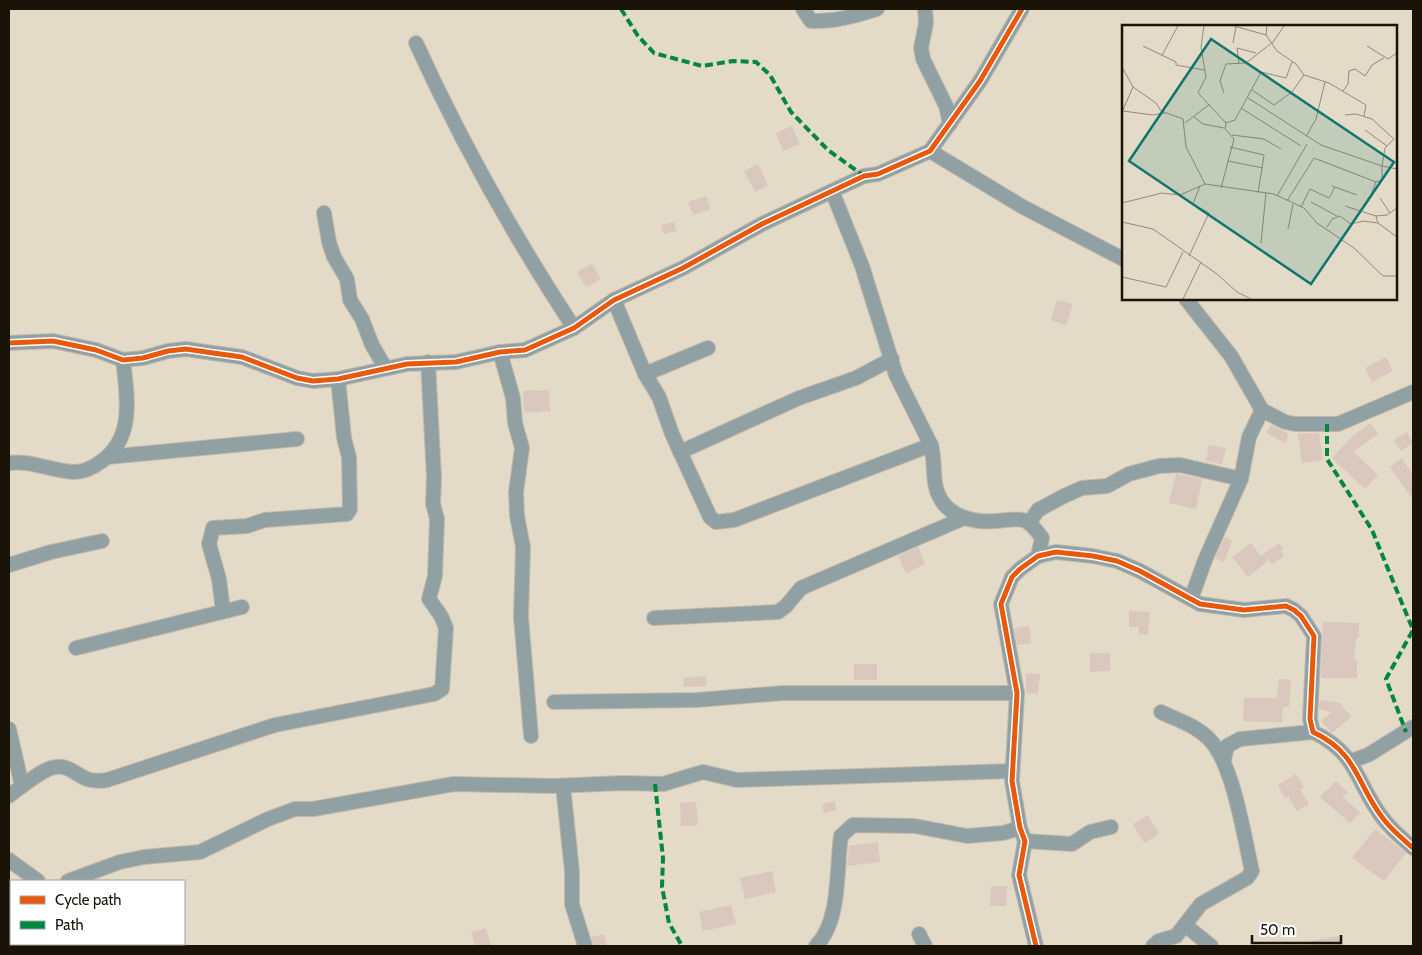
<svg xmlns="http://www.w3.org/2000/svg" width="1422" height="955" viewBox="0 0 1422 955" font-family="Cabin,sans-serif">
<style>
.building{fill:#dac7be}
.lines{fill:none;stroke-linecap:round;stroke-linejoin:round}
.street-casing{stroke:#c0b9ac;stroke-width:16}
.street{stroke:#91a0a3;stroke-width:14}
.quiet{stroke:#00873e;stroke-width:4;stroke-dasharray:8 4;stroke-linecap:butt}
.cycleway-casing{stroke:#fff;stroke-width:8}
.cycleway{stroke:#e8590c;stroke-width:5}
.inset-road{fill:none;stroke:#928a7b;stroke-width:1}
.view{fill:#0f766e;fill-opacity:0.15;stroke:#0f766e;stroke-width:2.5}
.inset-edge{fill:none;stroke:#191308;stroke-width:2.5}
</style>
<rect width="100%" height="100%" fill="#e3dac8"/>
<g class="building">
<path d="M792,126L800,144L783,151L776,133Z"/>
<path d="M758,164L768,185L755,192L744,171Z"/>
<path d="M706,196L710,209L693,215L688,202Z"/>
<path d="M674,222L676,231L664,234L661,225Z"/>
<path d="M592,264L601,279L586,287L577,272Z"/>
<path d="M1057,300L1073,304L1066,325L1051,320Z"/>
<path d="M1386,357L1393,371L1372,382L1365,368Z"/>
<path d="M549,390L550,411L524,413L523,391Z"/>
<path d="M1370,423L1378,434L1353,452L1378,475L1365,489L1332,458L1354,435Z"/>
<path d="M1271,425L1289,434L1285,443L1266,433Z"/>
<path d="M1407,432L1413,443L1401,451L1394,440Z"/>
<path d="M1319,433L1323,460L1302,463L1298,434Z"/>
<path d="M1209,445L1226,448L1222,464L1206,461Z"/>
<path d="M1402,458L1413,475V500L1390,467Z"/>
<path d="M1176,474L1202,479L1196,509L1169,503Z"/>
<path d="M1225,537L1232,541L1224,562L1215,558Z"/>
<path d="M1251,543L1261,556L1279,543L1283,549L1281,551L1284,556L1272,564L1269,560L1248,577L1232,557Z"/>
<path d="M918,547L925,564L906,573L898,556Z"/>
<path d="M1129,611L1150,612L1148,635L1138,634L1139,627H1129Z"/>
<path d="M1323,622L1359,623V638H1356L1354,660H1357V678H1321Z"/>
<path d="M1029,626L1031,643L1017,645L1014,628Z"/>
<path d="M1090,653H1110V671L1090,672Z"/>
<rect x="854" y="664" width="23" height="16"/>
<path d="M1026,673L1040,674L1038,694L1026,693Z"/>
<path d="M706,676V686L684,687L683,678Z"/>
<path d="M1279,679L1291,680L1289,707H1283L1282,722L1243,721L1244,698H1277Z"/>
<path d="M1320,700L1340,703L1351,717L1332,733L1321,721L1332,712L1319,709Z"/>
<path d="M1296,774L1304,788L1300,789L1309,804L1297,811L1288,796L1285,798L1278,785Z"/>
<path d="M1336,781L1348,792L1343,797L1360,813L1350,823L1320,797Z"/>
<path d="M835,801L836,810L824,813L822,804Z"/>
<path d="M696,802L698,825L681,826L680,803Z"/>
<path d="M1148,815L1159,834L1144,843L1133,824Z"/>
<path d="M1375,829L1406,853L1384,881L1352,858Z"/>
<path d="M878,842L880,862L847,866L849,846Z"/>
<path d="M772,871L776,892L745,899L740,878Z"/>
<path d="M991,886H1007L1006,906H990Z"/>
<path d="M731,905L736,924L703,931L699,912Z"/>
<path d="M486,928L491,946H475L471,932Z"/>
<path d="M604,934L607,946H594L591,937Z"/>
<path d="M1339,936L1341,946H1310V941Z"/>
</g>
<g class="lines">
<g class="street-casing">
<g id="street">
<path d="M803,9L811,21C834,22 855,16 877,9"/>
<path d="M925,9L926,23L921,48L923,59L946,106L950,124"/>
<path d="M416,43C462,144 513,235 574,328"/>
<path d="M930,151L1023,207L1123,259"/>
<path d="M832,191L862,266L896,375L931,445C936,463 931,482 940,498C950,517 975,523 995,521C1005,521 1016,517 1026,521C1033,525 1037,531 1042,538L1038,556"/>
<path d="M324,213L329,242L334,257L347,279L350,300L362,319L372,345L385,367"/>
<path d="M1186,299L1231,356L1262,410L1285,422L1295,424H1338L1413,392"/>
<path d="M614,300L645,374L659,397L672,434L710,517L716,522L734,520L931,445"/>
<path d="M9,343L53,341L96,350L123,360L143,358L168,351L186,349L213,353L242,357L297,378L313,381L338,379L407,364L456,362L500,352L525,350L574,328L614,300L683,268L762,224L864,176L878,174L930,151L980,81L1022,9"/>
<path d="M500,352L513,398L515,423L522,448L516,492L517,516L523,547L521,617L531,736"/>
<path d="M645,374L708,348"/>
<path d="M680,452L799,398L856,378L892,359"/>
<path d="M107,457L297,439"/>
<path d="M9,463C31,460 52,471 74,472C85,472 94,467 102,461C135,437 127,396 123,360"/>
<path d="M1029,523L1038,510L1064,496L1082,488L1107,486L1129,474L1159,466L1180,465L1241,479"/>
<path d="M9,565L51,552L102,541"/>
<path d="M1191,599L1205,560L1241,479L1249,437L1262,410"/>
<path d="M223,611L219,579L209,544L213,528L247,526L265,520L347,514L350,509L349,457L344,438L338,379"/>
<path d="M654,618L778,612L786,606L801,588L964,518"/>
<path d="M76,648L242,607"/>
<path d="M554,702L697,700L783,693H1017"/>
<path d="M9,729L22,786L9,796"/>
<path d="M1224,760L1227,746L1240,739L1313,732"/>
<path d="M1351,761L1368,755L1413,727"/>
<path d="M22,786C32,779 45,768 56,767C77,765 78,785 107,780L275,725L434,694L442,689L446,628L441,616L429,599L435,576L437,519L433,504L434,478L428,362"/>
<path d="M563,786L572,871V904L585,946"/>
<path d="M1025,841L1072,844L1090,832L1111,827"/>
<path d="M9,860L38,881"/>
<path d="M68,881L120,862L144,857L200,852L268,819L295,809H313L454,784L553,786L623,783L663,784L703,772L737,780L1012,771"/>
<path d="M9,907L11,906"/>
<path d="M1185,925L1211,946"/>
<path d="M919,934L925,946"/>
<path d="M62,944L63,946"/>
<path d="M816,946C841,921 836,869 841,836L853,825L915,826L967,836L1003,833L1020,828"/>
<path d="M1036,946L1019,875L1025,841L1020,828L1012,781L1017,693L1001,604L1012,577L1020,569L1038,556L1056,552L1093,556L1117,561L1140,571L1200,604L1244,610L1286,606L1294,610L1301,616L1314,636L1310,719L1313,732C1360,754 1356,786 1385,821C1393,831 1404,840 1413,848"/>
<path d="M1153,946L1159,941L1176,936L1201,904L1247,878L1252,871C1244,837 1233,761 1208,738C1195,725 1177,720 1161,712"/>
</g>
</g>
<use href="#street" class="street"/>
<g class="quiet">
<path d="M621,9L638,36L654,53L702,66L733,61L756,62L770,75L791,112L828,150L864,176"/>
<path d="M1327,424V459L1372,530L1413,630L1386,679L1406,732"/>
<path d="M655,784L663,858L662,887L669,923L682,946"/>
</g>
<g class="cycleway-casing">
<g id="cycleway">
<path d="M9,343L53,341L96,350L123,360L143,358L168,351L186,349L213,353L242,357L297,378L313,381L338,379L407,364L456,362L500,352L525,350L574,328L614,300L683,268L762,224L864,176L878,174L930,151L980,81L1022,9"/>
<path d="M1036,946L1019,875L1025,841L1020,828L1012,781L1017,693L1001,604L1012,577L1020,569L1038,556L1056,552L1093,556L1117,561L1140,571L1200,604L1244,610L1286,606L1294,610L1301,616L1314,636L1310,719L1313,732C1360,754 1356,786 1385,821C1393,831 1404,840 1413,848"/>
</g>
</g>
<use href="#cycleway" class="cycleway"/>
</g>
<g transform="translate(1122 25)">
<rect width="275" height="275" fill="#e3dac8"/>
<path class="inset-road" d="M82,1L79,22L84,52L76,68L104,98L113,95L139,47L164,53L170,37M112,1L144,10M145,1L144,10L155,26L174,39L182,50L207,58L244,80L242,91M111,18L114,2M21,21L54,37V40L82,45M245,21L266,34L275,28M40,30L56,1M117,38L115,23L134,28M0,42L11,62L34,78L39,86L61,94L64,122L83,159M130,65L152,80L170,67L182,50M221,66L226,59L227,46L233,44L243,51L250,40L262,33M102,68L98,56L104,39L124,38L151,17L162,1M126,73L199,120L260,141L263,123L272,114L250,94L234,89L223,90M119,83L179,121M1,86L31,90L43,88M0,87L11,62M71,91L81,99L102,103M63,98L88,79M243,105L265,121M110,110L142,114L159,124M185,110L194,94L203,57M108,122L142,130L136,168M106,136L141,143M210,161L235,170M99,163L112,114L103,104L104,98M58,170L71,179M249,170L254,157L260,155V141L275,144M155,171L185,119M258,173L268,188M165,176L192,133L254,157M189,177L215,191M0,178L40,168L58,170L83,159L152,169L182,183L195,198L232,223L261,251H275M223,181L254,191M179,182L188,164L207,173L213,162M0,197L31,204L95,249L115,267L129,274M256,198L254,191L265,190L275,183M205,202L210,194L218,191L229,199L241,196L256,198L275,212M166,204L171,179M0,217V244M139,218L144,168M67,231L87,188L71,179L78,161M0,252L44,262L61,227M61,274L79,237"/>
<path class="view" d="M89,14L272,137L189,259L7,136Z"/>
<rect width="275" height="275" class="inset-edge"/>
</g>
<rect width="1422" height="955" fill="none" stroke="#191308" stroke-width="20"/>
<rect x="10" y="880" width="175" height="65" fill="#ffffff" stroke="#a3a19c"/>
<rect x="20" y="896" width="25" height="8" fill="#e8590c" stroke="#a3a19c"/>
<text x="55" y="905" font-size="15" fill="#191308">Cycle path</text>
<rect x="20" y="921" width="25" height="8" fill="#00873e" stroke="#a3a19c"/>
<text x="55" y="930" font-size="15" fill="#191308">Path</text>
<path d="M1252 935v8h89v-8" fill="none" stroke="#191308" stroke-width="2.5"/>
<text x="1260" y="935" font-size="15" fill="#191308" stroke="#ffffff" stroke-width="4" paint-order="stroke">50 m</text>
</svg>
